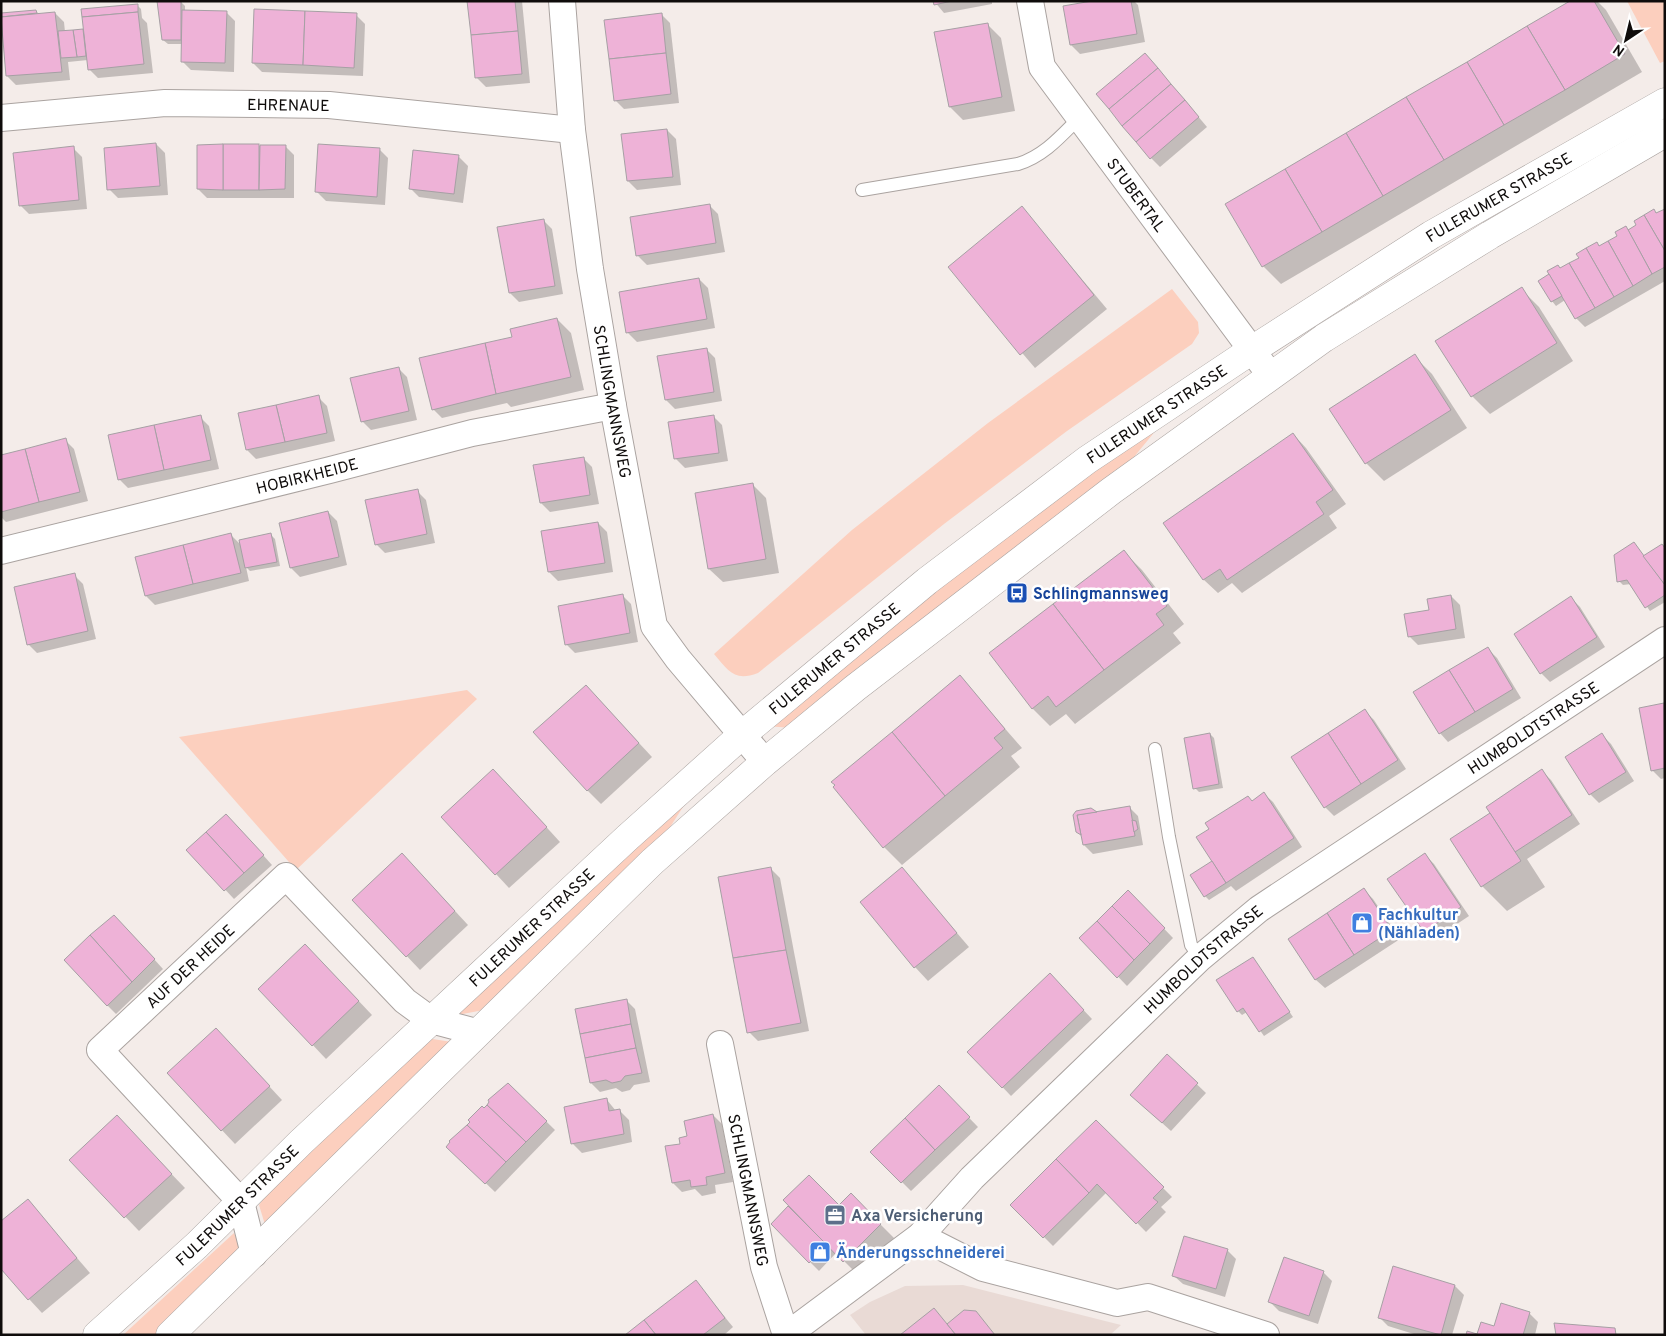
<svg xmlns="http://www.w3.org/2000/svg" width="1666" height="1336" viewBox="0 0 1666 1336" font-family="Overpass,sans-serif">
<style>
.built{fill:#e9dad5}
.green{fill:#fccfbe}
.shadow{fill:#0003}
.building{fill:#eeb2d7;stroke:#a6a0a4}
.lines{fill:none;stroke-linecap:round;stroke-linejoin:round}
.lane-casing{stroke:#aaa3a0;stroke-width:14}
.street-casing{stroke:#aaa3a0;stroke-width:28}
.secondary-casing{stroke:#aaa3a0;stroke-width:29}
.lane{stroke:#fff;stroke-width:12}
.street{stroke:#fff;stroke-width:26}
.secondary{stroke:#fff;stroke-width:28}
.labels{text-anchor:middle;stroke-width:5;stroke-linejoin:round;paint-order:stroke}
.street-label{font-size:16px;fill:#0f0c0b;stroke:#fff}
.transit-label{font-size:16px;font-weight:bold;fill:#164399;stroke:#fff;text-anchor:start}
.shop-label{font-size:16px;font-weight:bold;fill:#366cbe;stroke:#fff;text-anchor:start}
.service-label{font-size:16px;font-weight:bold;fill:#4e5e75;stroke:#fff;text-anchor:start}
</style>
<rect width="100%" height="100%" fill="#f4ece9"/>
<path class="built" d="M963,1285L1121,1325L1110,1335H866L850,1315L870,1302L905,1286Z"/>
<g class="green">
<path d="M1627,1H1665V61L1660,63Z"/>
<path d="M1172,289L1198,322L1199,333L1192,344L1067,431L944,524L758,673C734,682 729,671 714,654L852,530L988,423Z"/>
<path d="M1157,429L1129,463L1014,548L792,728L766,726L929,593L1107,458Z"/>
<path d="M467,690L477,699L296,870L179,737Z"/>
<path d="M681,803L683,807L663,838L489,1009L452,1016Z"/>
<path d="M426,1038L452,1042L266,1228L259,1205L283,1171Z"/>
<path d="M234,1233L239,1245L231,1264L157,1335H123Z"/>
</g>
<g class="shadow">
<path d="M468,1H522L530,83L486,87L477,78Z"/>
<path d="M934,1H992V4L944,13Z"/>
<path d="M1099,1H1134L1138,5L1145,42L1080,54L1071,45L1064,7Z"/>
<path d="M1573,1H1597L1606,10L1642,72L1281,284L1263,266Z"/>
<path d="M181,2L185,6V11L226,12L235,21L234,72L191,70L182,61V44H168L163,40Z"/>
<path d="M137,5L141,9L142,18L147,23L153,73L98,78L89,69L88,60L68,62L70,80L16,85L7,76L1,14L36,11L39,15L55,13L64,22L65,32L84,30Z"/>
<path d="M661,14L670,23L679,103L624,109L615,100Z"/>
<path d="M356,15L365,24L363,76L262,72L253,63Z"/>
<path d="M987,24L1001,38L1015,111L963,120L950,107Z"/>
<path d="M1153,63L1207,127L1160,167L1151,158Z"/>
<path d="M667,130L676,139L681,185L637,190L628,181Z"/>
<path d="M156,144L165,153L168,195L118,198L109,189Z"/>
<path d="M198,146H285L294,155V198H207L198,189Z"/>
<path d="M73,148L82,157L87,209L29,214L20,205Z"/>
<path d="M379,149L388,158L385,205L326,201L317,192Z"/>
<path d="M459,157L468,166L463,203L419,197L410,188Z"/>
<path d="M709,205L718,214L725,252L647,265L638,256Z"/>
<path d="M1022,208L1107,309L1035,368L949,267Z"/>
<path d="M1665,210V281L1585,327L1576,318L1565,300L1556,306L1552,301L1561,269L1638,225L1654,211L1657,214Z"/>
<path d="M543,220L552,229L563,294L519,302L510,293Z"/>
<path d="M699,279L708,288L715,328L637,342L628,333L620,293Z"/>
<path d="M1521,289L1539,307L1573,361L1490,414L1472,396Z"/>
<path d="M557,319L571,333L584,390L511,407L507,403L442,418L433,409L513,338Z"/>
<path d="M706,349L715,358L722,401L675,409L666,400Z"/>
<path d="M1414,356L1432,374L1467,428L1384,481L1366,463L1331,410Z"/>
<path d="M398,368L407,377L417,420L371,430L362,421Z"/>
<path d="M318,397L327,406L335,441L256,459L247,450Z"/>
<path d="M713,416L722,425L728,461L685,468L676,459L670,423Z"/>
<path d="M200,417L209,426L219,469L128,488L119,479Z"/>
<path d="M1293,434L1306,448L1346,504L1329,516L1337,528L1242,593L1232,583L1218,593L1204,580L1164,523Z"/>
<path d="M65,440L74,449L88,501L6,522L1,517V456Z"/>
<path d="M583,458L592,467L599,504L550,512L541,503Z"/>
<path d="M752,484L766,498L779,573L723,582L709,569Z"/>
<path d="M417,491L426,500L435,543L385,553L376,544Z"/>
<path d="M328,512L337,521L347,565L300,577L291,568Z"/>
<path d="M598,523L607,532L613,572L558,581L549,572Z"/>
<path d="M231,535L242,546L271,535L275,539L280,566L250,571L246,567L249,581L155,605L146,596Z"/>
<path d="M1634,543L1644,556L1665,548V602L1650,611L1631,584L1623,585L1619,581Z"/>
<path d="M1124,552L1142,570L1184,624L1173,633L1181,643L1075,724L1066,714L1050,726L1032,708Z"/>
<path d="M74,575L83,584L96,639L37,653L28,644Z"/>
<path d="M622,595L631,604L638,642L575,653L566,644Z"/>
<path d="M1451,596L1460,605L1465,638L1418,645L1409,636L1430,611Z"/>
<path d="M1571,598L1580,607L1605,647L1550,682L1541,673L1515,634Z"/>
<path d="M1488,649L1497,658L1521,698L1448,742L1440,733Z"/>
<path d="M960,677L1022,748L1011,756L1020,767L902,865L884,847Z"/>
<path d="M599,700L652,757L601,804L587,790Z"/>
<path d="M1665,704V778L1661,779L1652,770L1641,709Z"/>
<path d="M1365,711L1374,720L1406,769L1334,816L1325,807Z"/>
<path d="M1210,734L1214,738L1223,788L1199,792L1195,788Z"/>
<path d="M1602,735L1611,744L1634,781L1599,803L1590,794L1566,757Z"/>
<path d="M1542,771L1551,780L1580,824L1527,859L1545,887L1507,911L1482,886L1490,815Z"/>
<path d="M507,784L560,842L509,888L443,817Z"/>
<path d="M1264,794L1273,802L1302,847L1236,891L1231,886L1209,900L1205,896L1213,861L1253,802Z"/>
<path d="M1129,807L1138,816L1143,845L1093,854L1084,845L1083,837L1077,831L1074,815Z"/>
<path d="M235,824L272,865L234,899L188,850Z"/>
<path d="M1425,855L1434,864L1469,916L1433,940L1425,931Z"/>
<path d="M416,869L468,925L420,970L354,900Z"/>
<path d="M771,869L780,878L809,1031L758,1041L749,1032Z"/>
<path d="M902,869L969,947L928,981L915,967Z"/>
<path d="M1364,890L1373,899L1400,939L1325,988L1316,980L1290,939Z"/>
<path d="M1128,891L1173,938L1127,986L1081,938Z"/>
<path d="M123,925L163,969L116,1014L107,1005Z"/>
<path d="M1253,958L1293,1017L1264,1036L1247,1012L1242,1015L1238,1011Z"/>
<path d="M319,959L372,1015L326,1059L260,989Z"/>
<path d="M1059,984L1092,1019L1011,1096L969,1052Z"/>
<path d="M626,1000L635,1009L650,1082L634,1085L630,1090L622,1092L616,1088L600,1092L591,1083Z"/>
<path d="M229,1043L282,1100L235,1144L169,1074Z"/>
<path d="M1167,1056L1206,1093L1171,1131L1141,1104Z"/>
<path d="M508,1084L555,1130L495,1192L448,1147Z"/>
<path d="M939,1087L978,1127L911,1191L872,1152Z"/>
<path d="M607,1100L616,1111H620L629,1120L632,1142L582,1153L573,1144L566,1108Z"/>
<path d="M713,1115L722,1124L733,1182L715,1185L716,1193L702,1196L695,1189L682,1192L673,1183L688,1137Z"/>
<path d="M1096,1121L1172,1197L1161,1207L1166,1212L1146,1232L1107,1192L1053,1246L1012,1205Z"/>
<path d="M130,1131L185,1188L139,1231L71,1160Z"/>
<path d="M851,1195L894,1238L857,1274L836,1253L819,1271L772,1224L790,1206H839Z"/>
<path d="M28,1201L90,1273L42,1313L29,1299Z"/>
<path d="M1227,1250L1236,1259L1225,1297L1183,1284L1174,1276Z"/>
<path d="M1394,1268L1455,1286L1464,1295L1452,1335H1417L1388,1326L1379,1317Z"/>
<path d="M1323,1272L1332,1281L1318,1324L1279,1311L1270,1302Z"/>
<path d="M696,1282L733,1327L724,1335H627Z"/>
<path d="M1529,1313L1538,1322L1535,1335H1478Z"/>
</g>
<g class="building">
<path d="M157,1H181V40H162Z"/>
<path d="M467,1H515L518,31L471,35Z"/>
<path d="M933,1H952L934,5Z"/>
<path d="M1092,1H1131L1137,34L1070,45L1063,6Z"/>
<path d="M1570,1H1594L1625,54L1565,90L1527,26Z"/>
<path d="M138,4V12L82,17L81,9Z"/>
<path d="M254,9L305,11L303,65L252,63Z"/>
<path d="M36,10L37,13L1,17V13Z"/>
<path d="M182,10L227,11L225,63L181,62Z"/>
<path d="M305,11L357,13L354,68L303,65Z"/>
<path d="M55,12L62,72L6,76L1,17Z"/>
<path d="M138,12L144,64L88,70L82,17Z"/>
<path d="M662,13L666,53L609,59L604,20Z"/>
<path d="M988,23L1002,97L949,107L934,32Z"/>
<path d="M1527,26L1565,90L1504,125L1467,62Z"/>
<path d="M83,29L86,56L77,57L73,30Z"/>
<path d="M73,30L77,57L61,58L58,31Z"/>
<path d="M518,31L522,74L475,78L471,35Z"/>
<path d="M666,53L671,94L614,101L609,59Z"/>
<path d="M1145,53L1158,68L1109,109L1096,94Z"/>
<path d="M1467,62L1504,125L1444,160L1406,97Z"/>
<path d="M1158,68L1171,84L1122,126L1109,109Z"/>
<path d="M1171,84L1185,100L1136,142L1122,126Z"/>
<path d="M1406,97L1444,160L1383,196L1346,133Z"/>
<path d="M1185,100L1199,117L1150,159L1136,142Z"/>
<path d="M667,129L673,177L627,181L621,134Z"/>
<path d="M1346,133L1383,196L1322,232L1285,169Z"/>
<path d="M156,143L160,186L107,190L104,148Z"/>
<rect x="223" y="144" width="36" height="46"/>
<path d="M223,144V190L197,189V145Z"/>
<path d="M318,144L380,148L377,197L315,192Z"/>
<path d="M260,145H286L285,189L259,190Z"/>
<path d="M74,146L79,200L19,206L13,153Z"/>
<path d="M413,150L459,155L454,194L409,189Z"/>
<path d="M1285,169L1322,232L1262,267L1225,204Z"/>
<path d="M710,204L716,243L636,256L630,217Z"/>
<path d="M1022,206L1094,295L1020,355L948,267Z"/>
<path d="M1654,209L1656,213L1665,209V251L1644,215Z"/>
<path d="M1644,215L1665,251V267L1652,274L1628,230L1636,225L1634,221Z"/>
<path d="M544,219L555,286L509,293L497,227Z"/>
<path d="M1626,226L1652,274L1633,286L1608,241L1617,236L1615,232Z"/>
<path d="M1608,241L1633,286L1614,297L1586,248L1597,242L1599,246Z"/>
<path d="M1586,248L1614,297L1595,308L1569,263L1579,258L1576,254Z"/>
<path d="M1569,263L1595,308L1575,319L1547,271L1558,265L1560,268Z"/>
<path d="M1549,274L1562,296L1551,302L1538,281Z"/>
<path d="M699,278L707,319L626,333L619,292Z"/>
<path d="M1522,287L1557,343L1471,397L1435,341Z"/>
<path d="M557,318L571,377L496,394L485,343L512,337L510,329Z"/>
<path d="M485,343L496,394L432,410L419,358Z"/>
<path d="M707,348L714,392L665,400L657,356Z"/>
<path d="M1415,354L1451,410L1365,464L1329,409Z"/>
<path d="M399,367L409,411L361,422L350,378Z"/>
<path d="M319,395L327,433L285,442L276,405Z"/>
<path d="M276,405L285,442L246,450L238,413Z"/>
<path d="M201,415L211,460L164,470L154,425Z"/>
<path d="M714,415L719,453L674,459L668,422Z"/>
<path d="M154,425L164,470L118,480L108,435Z"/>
<path d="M1293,433L1333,490L1316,502L1324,514L1227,580L1220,569L1203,580L1163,523Z"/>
<path d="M66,438L80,492L39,502L25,449Z"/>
<path d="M25,449L39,502L1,512V455Z"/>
<path d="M584,457L590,495L540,503L533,465Z"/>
<path d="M753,483L766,559L708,569L695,493Z"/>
<path d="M418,489L427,534L375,545L365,500Z"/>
<path d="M328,511L339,557L290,568L279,523Z"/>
<path d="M598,522L605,563L548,572L541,531Z"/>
<path d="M231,533L241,573L193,584L183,545Z"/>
<path d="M271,533L277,562L245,568L239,540Z"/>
<path d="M1634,542L1665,585V595L1645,608L1627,580L1617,582L1614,555Z"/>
<path d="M1662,544L1665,548V585L1643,556Z"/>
<path d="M183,545L193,584L145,596L135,557Z"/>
<path d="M1124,550L1167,606L1156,614L1164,625L1104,670L1053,604Z"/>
<path d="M75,573L88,631L27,645L14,587Z"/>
<path d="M623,594L630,633L565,645L558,606Z"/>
<path d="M1451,595L1456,629L1408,637L1404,614L1429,610L1427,599Z"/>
<path d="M1571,596L1597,637L1540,674L1514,634Z"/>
<path d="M1053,604L1104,670L1056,707L1048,696L1032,709L989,653Z"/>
<path d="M1488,647L1513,689L1475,712L1449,670Z"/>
<path d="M1449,670L1475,712L1439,734L1413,692Z"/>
<path d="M960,675L1005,729L994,738L1003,748L945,796L892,732Z"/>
<path d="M586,685L639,743L587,791L533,732Z"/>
<path d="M1664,703L1665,768L1651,771L1639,708Z"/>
<path d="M1365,709L1398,760L1361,784L1328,733Z"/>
<path d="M892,732L945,796L883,848L833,787L835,785L831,782Z"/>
<path d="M1210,733L1219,784L1193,789L1184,738Z"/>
<path d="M1328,733L1361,784L1324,808L1291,757Z"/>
<path d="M1602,733L1626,772L1589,795L1565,757Z"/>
<path d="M493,769L547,827L495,875L441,817Z"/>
<path d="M1542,769L1572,815L1515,852L1486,807Z"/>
<path d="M1264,792L1294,838L1226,883L1196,837L1209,829L1205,823L1248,796L1252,801Z"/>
<path d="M1130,806L1135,836L1083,845L1077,815Z"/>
<path d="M1091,808L1097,812L1077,815L1081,835L1076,832L1073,815L1076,811Z"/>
<path d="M1490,813L1521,861L1481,887L1450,839Z"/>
<path d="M226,814L264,855L244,873L206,832Z"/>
<path d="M1132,820L1136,821L1138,829L1134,832Z"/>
<path d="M206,832L244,873L224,891L186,850Z"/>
<path d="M402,853L455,911L406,957L352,900Z"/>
<path d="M1425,853L1461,907L1424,932L1387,879Z"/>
<path d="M1212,861L1226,883L1204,897L1190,875Z"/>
<path d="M771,867L786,950L733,958L718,877Z"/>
<path d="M902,867L957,933L914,968L860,902Z"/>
<path d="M1364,888L1392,930L1354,955L1327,913Z"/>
<path d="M1128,890L1165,928L1150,944L1112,906Z"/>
<path d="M1112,906L1150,944L1134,960L1097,921Z"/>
<path d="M1327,913L1354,955L1315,980L1288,939Z"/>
<path d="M114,915L155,959L132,982L90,935Z"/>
<path d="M1097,921L1134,960L1117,978L1079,938Z"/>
<path d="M90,935L132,982L107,1006L64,960Z"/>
<path d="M305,944L359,1001L312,1046L258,989Z"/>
<path d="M786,950L801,1023L747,1033L733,958Z"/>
<path d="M1253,957L1290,1012L1259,1032L1243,1008L1237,1012L1216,980Z"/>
<path d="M1050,973L1084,1010L1002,1088L967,1052Z"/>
<path d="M627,999L631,1024L580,1034L575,1009Z"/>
<path d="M631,1024L636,1048L585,1058L580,1034Z"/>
<path d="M216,1028L270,1086L221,1131L167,1073Z"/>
<path d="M636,1048L642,1073L625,1076L621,1081L612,1083L606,1080L590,1083L585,1058Z"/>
<path d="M1167,1054L1198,1083L1162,1123L1130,1095Z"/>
<path d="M508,1083L547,1121L526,1142L487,1105L489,1102L488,1100Z"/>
<path d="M939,1085L970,1117L935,1150L905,1118Z"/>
<path d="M607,1098L609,1111L620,1109L624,1134L571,1144L564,1107Z"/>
<path d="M487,1105L526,1142L506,1162L467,1125L470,1122L468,1120L482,1106L484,1108Z"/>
<path d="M713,1114L725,1173L706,1177L707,1185L691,1187L690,1180L672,1183L665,1146L680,1144L679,1138L687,1136L684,1121Z"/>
<path d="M117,1115L172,1174L124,1218L69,1160Z"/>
<path d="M905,1118L935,1150L901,1183L870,1152Z"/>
<path d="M1096,1120L1164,1187L1153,1198L1158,1202L1136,1224L1097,1184L1089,1193L1056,1159Z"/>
<path d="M467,1125L506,1162L485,1184L446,1147L450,1142L449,1141Z"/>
<path d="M1056,1159L1089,1193L1043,1238L1010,1205Z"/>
<path d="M809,1175L839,1205L851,1193L881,1224L843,1262L783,1200Z"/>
<path d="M28,1199L77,1258L28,1300L1,1269V1221Z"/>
<path d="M788,1206L827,1245L809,1263L771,1224Z"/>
<path d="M1184,1236L1228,1249L1216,1289L1172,1276Z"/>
<path d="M1284,1257L1324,1271L1309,1316L1268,1302Z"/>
<path d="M1393,1266L1455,1285L1441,1335L1378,1318Z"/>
<path d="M696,1280L725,1318L703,1335H656L644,1320Z"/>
<path d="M1501,1303L1530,1312L1523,1335H1466L1467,1331L1477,1334L1481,1322L1494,1326Z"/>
<path d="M934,1308L956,1335H900Z"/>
<path d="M964,1310L976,1311L995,1335H956L947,1324Z"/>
<path d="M644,1320L656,1335H625Z"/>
<path d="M1554,1323L1615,1328L1616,1335H1556Z"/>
</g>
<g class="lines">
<g class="lane-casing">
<g id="lane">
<path d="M862,190L1018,164C1044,156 1061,136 1080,117"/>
<path d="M1155,749L1169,837L1191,945L1200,958"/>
</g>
</g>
<g class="street-casing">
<g id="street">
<path id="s1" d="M562,1L572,130L590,269L613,406L654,626L678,659L765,762"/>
<path id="s2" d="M1030,1L1042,67L1271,376"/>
<path id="s3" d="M1,118L165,103L329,105L572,130"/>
<path id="s4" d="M1,551L330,470L472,433L613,406"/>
<path id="s5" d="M720,1044L764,1267L786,1335"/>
<path d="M920,1236L983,1268L1117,1303L1148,1297L1266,1335"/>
<path id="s6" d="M254,1254L241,1202L100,1050L286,876L405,1001L431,1020L476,1032"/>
<path id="s7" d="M787,1335L920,1236L972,1178L1200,958L1259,909L1665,640"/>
</g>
</g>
<g class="secondary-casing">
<g id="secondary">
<path id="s8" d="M97,1335L197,1245L301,1142L627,838L743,734L927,581L1087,460L1252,350L1431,235L1665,102"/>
<path d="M170,1335L652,862L765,762L855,688L1111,491L1324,338L1490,235L1665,133"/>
</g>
</g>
<use href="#lane" class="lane"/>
<use href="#street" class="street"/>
<use href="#secondary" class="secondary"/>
</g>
<defs>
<g id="bus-square" transform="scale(1.125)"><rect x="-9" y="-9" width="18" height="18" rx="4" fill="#1a4fb4" stroke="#fff"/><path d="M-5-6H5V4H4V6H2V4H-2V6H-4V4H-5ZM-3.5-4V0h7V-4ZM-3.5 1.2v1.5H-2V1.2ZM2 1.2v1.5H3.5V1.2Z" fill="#fff"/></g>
<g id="shop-square" transform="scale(1.125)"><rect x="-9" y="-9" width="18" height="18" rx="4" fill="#3f7fe0" stroke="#fff"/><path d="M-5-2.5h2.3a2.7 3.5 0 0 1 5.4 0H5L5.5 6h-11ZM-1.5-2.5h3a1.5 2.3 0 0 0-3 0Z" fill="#fff"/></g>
<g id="office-square" transform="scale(1.125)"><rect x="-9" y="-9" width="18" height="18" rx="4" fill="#5c6f8a" stroke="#fff"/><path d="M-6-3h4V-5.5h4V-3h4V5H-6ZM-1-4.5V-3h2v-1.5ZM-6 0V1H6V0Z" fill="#fff"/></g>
</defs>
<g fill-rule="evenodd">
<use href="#bus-square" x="1017" y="593"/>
<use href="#shop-square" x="1362" y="923"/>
<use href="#office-square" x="835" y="1215"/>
<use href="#shop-square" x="820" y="1252"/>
</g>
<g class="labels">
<g class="street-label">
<text dy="6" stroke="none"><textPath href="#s3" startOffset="288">EHRENAUE</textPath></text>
<text dy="6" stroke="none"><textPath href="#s2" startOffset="226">STUBERTAL</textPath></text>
<text dy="6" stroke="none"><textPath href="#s8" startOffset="1811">FULERUMER STRASSE</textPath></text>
<text dy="6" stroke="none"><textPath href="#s1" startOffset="404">SCHLINGMANNSWEG</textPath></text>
<text dy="6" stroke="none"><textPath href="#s8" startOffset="1406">FULERUMER STRASSE</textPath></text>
<text dy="6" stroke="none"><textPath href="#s4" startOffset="315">HOBIRKHEIDE</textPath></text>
<text dy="6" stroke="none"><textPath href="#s8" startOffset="1001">FULERUMER STRASSE</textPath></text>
<text dy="6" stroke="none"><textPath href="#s7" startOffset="966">HUMBOLDTSTRASSE</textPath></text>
<text dy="6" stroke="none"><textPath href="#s8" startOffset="596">FULERUMER STRASSE</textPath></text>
<text dy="6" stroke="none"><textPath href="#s7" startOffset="562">HUMBOLDTSTRASSE</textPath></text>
<text dy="6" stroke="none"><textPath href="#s6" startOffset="384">AUF DER HEIDE</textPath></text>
<text dy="6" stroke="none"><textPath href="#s5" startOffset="149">SCHLINGMANNSWEG</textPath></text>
<text dy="6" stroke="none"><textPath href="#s8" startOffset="191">FULERUMER STRASSE</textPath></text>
</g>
<g class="transit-label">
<text x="1033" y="599">Schlingmannsweg</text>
</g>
<g class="shop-label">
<text x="1378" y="920">Fachkultur<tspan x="1378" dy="18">(Nähladen)</tspan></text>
<text x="836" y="1258">Änderungsschneiderei</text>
</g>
<g class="service-label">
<text x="851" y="1221">Axa Versicherung</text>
</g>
</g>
<rect width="1666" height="1336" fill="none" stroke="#0f0c0b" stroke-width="5"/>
<g transform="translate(1626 40) rotate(215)" stroke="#ffffff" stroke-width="4" paint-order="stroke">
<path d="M0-4L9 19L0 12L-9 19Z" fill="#0f0c0b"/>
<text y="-8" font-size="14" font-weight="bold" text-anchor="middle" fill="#0f0c0b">N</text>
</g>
</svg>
